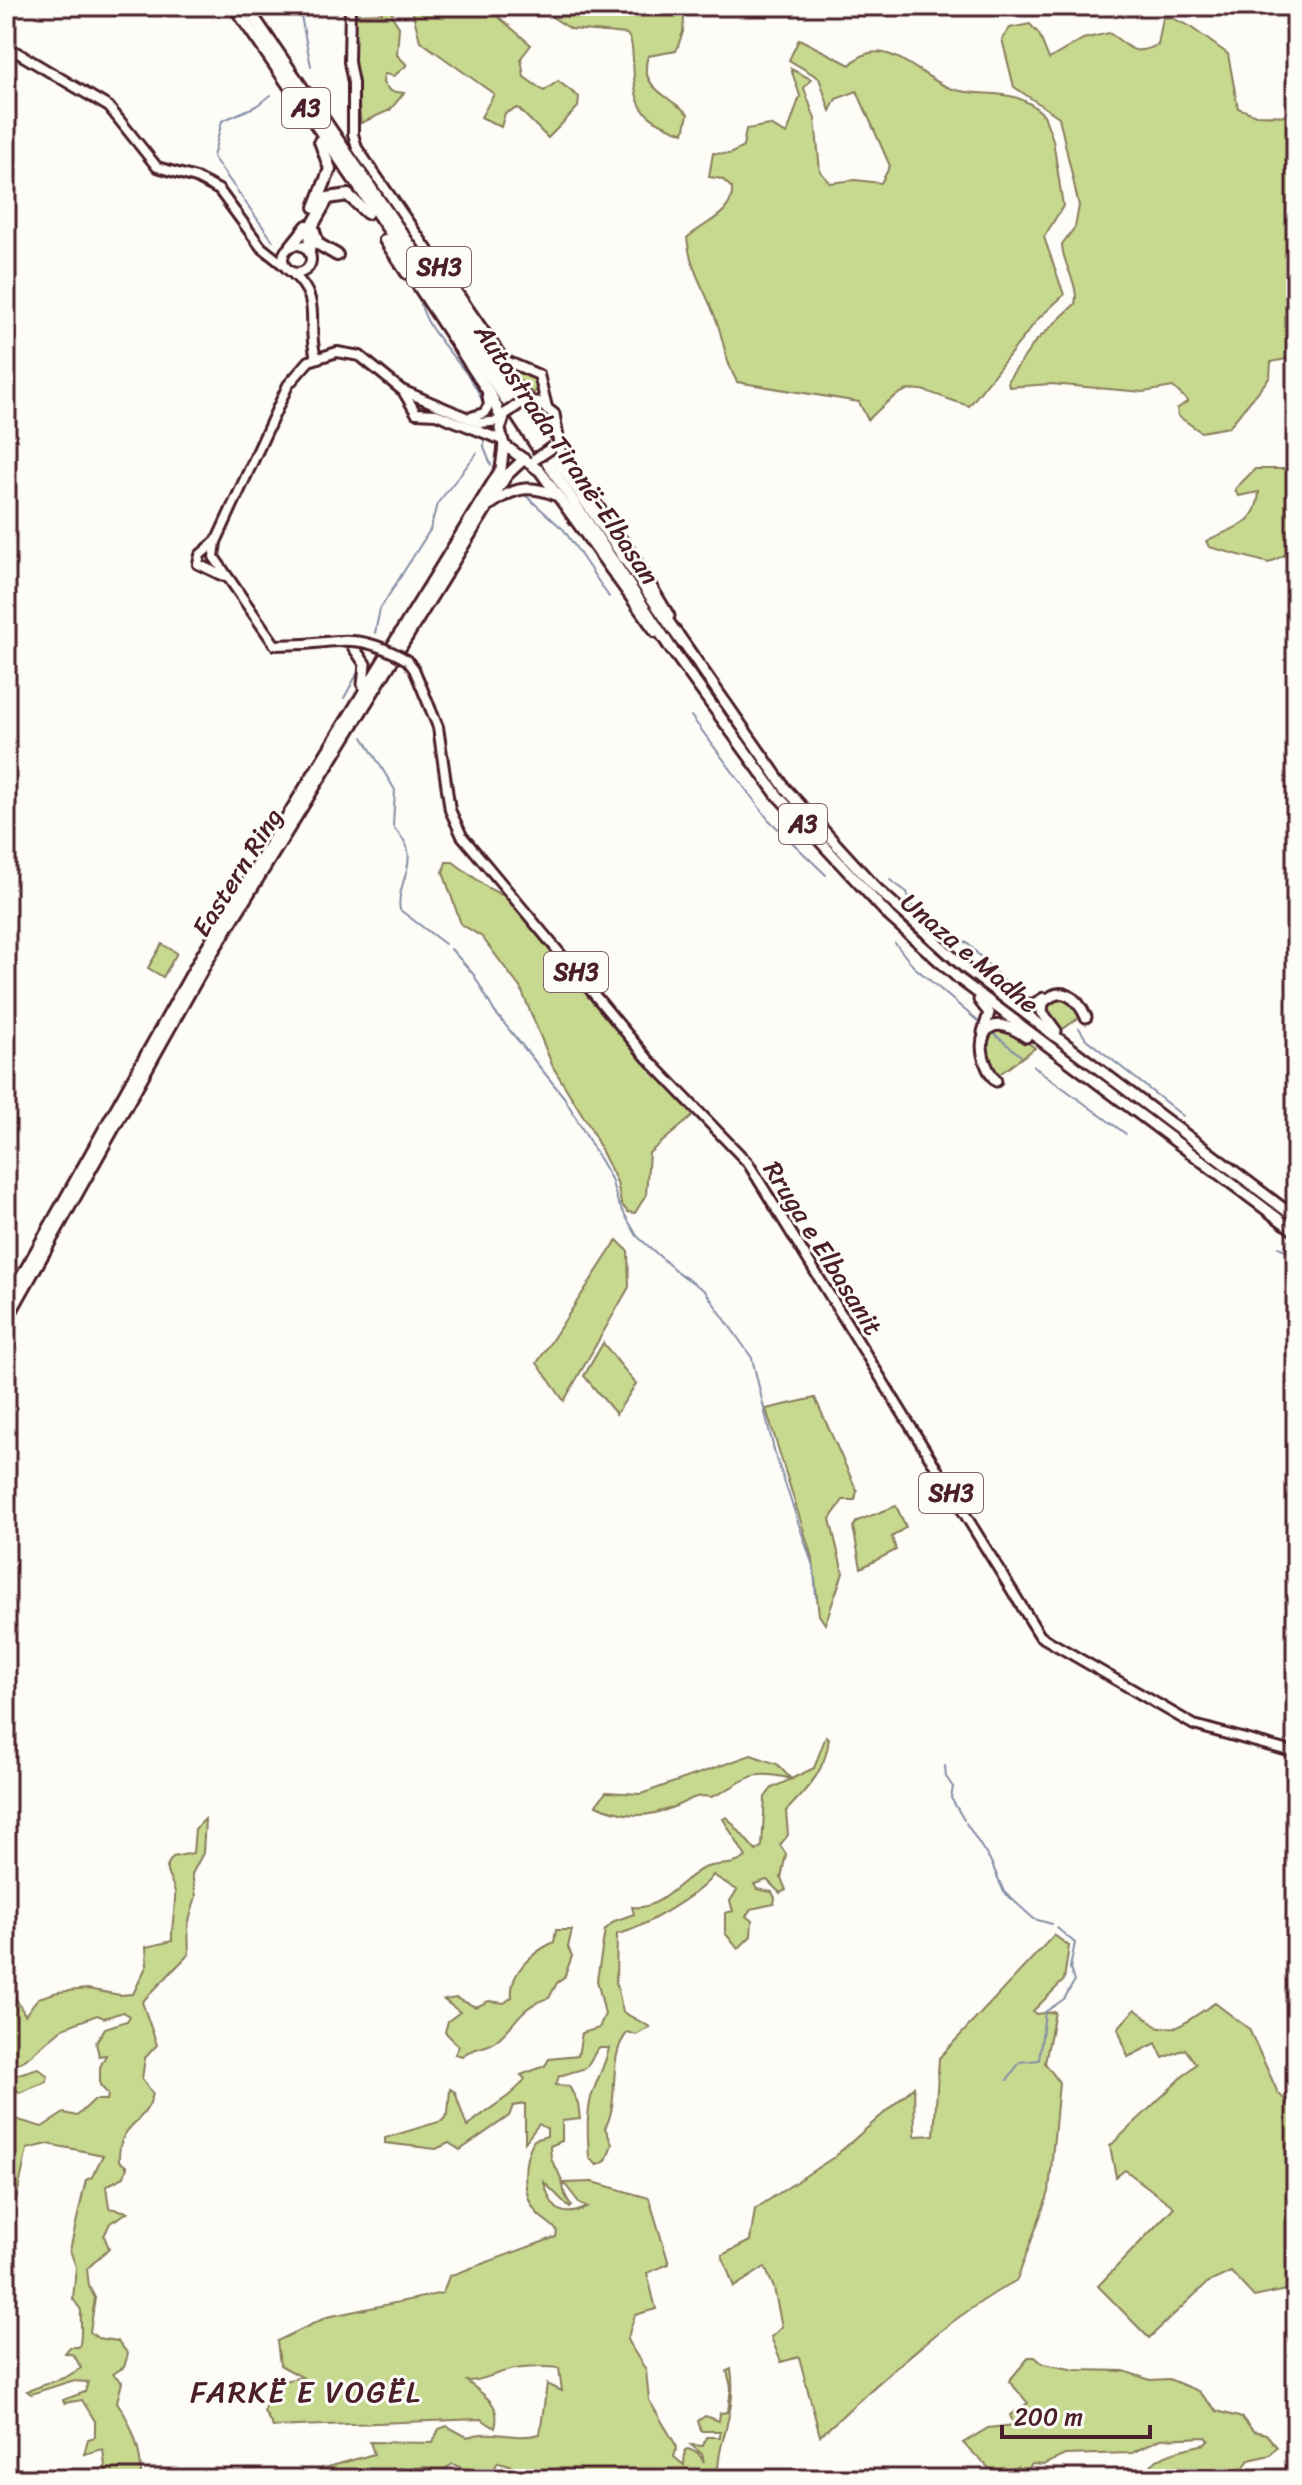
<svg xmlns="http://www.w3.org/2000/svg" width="1302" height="2485" viewBox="0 0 1302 2485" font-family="Sriracha,sans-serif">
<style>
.green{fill:#c7d98e;stroke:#887c5c;stroke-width:2}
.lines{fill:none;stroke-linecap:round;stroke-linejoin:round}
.stream{stroke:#848ea5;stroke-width:2}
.secondary-casing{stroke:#4a1f2b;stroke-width:14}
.primary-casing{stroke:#4a1f2b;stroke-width:14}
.trunk-casing{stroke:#4a1f2b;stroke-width:15}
.motorway-casing{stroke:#4a1f2b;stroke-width:16}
.secondary{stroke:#fdfcf7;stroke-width:8}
.primary{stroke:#fdfcf7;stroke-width:8}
.trunk{stroke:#fdfcf7;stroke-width:9}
.motorway{stroke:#fdfcf7;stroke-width:10}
.primary-bridge-casing{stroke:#4a1f2b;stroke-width:14;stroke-linecap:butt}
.trunk-bridge-casing{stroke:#4a1f2b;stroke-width:15;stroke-linecap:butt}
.primary-bridge{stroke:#fdfcf7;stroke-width:8}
.trunk-bridge{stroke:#fdfcf7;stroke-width:9}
.labels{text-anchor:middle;stroke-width:6;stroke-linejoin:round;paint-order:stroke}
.shield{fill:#fdfcf7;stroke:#806168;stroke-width:2}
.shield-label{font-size:24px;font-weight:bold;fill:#4a1f2b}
.street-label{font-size:26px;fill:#4a1f2b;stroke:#fdfcf7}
.quarter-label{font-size:30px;letter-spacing:2px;fill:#4a1f2b;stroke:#fdfcf7}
</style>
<rect width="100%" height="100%" fill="#fdfcf7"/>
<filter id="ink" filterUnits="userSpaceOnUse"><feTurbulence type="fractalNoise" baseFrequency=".0125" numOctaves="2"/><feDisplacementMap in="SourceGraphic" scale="16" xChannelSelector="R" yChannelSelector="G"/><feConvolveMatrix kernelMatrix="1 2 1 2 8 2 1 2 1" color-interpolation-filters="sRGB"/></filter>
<g filter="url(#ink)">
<g class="green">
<path d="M382,6H393L392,16L399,27L397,55L407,65L394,76L384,74L383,83L390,91L404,93L390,110L361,123L353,58L354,14L382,13Z"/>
<path d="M411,6H442L447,14L461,6H486L531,45L521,58L524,77L544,91L558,81L579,97L578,107L548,138L518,108L505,113L501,127L481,117L494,94L420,41Z"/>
<path d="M541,6H685L683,32L676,51L648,56C637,87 671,97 688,114L684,133C637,116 635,107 633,59C632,50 633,42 627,34L571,29L538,8Z"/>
<path d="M1170,17L1189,26L1228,54L1238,108L1256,115L1296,116V357L1271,362L1270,377L1229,427L1201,432L1178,416L1177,409L1188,401L1173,387L1143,392L1051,384L1009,387L1008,380L1035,342L1075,304C1080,285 1062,264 1062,244L1075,227L1079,206L1059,117L1014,87L1002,39L1010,28L1030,24L1039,34L1049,59L1083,39L1109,33C1132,47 1129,57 1158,45L1163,18Z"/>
<path d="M799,39L850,65C884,28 924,83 956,90C989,98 1015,86 1044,115L1053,140L1063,206L1044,237L1064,295L1038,319L969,406C912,389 915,374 868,420L859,402L737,382C724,358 725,345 717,322C706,290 691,273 687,238C704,222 734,215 732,188L722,179L709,177L713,153L730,154L743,147L746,129L770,125L787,134L800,96L791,69L811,79L804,88L815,119L820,171L830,183L855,180L881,183L890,166L857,91L836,99L830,111L819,78L789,60Z"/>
<path d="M501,362L533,372L538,382L534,393L528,395L518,388Z"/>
<path d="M1296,434V549L1269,563L1209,547L1206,541C1231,527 1257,528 1259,492L1238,496L1235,489L1255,469H1289L1293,463L1288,443Z"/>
<path d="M446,862H453L488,888L510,899L693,1116L649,1153L646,1195L635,1213L628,1212L621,1204L617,1182L590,1127L553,1067L521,989L482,937L461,924L443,872Z"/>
<path d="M162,944L177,953L163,977L148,968Z"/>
<path d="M1068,996L1080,1017L1060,1031L1044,1007L1048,1000Z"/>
<path d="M995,1027L1009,1029L1035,1048L997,1076L988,1066L984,1041Z"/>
<path d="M617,1240L628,1251L629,1287L564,1401L537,1363Z"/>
<path d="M603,1343L636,1384L616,1414L584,1376Z"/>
<path d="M815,1398L857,1491L855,1500H843L830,1519L843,1573L825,1624L819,1615L813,1561L766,1409Z"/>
<path d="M896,1506L906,1527L892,1537L896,1550L861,1568L853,1527L857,1521Z"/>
<path d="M826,1736L829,1738C826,1771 807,1789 786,1811L788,1835L780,1845L786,1854L781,1878L786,1890L780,1893L767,1880L754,1884L757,1889L772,1892L775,1898L774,1904L751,1909L746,1916L752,1921L751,1936L738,1949L725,1933V1913L733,1911L730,1901L737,1890L713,1875C702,1893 638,1931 617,1934L616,1981L623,2012L650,2027L636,2035L628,2032C606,2056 621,2101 605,2128L612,2144L606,2161L597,2165L589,2158C588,2138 586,2118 591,2098C596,2081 605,2066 609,2048H598L586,2068L559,2076L556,2085L569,2086L578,2103L580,2119L562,2121V2141L550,2146C551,2167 554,2161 560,2176C566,2189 560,2190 572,2206L570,2208L544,2182C551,2209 561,2220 588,2207L581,2205L564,2183L593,2182L649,2198L669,2264L647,2273L656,2309L635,2315L627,2340L646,2370L649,2400L677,2447L674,2457L684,2465L685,2450L688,2449L698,2453L704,2462L702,2454L691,2445L703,2446L706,2437H720V2431H701L698,2421L705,2416L719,2421L720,2413L728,2412L731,2387L727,2371L731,2369C738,2414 716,2440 718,2479H493L510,2465L498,2462L494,2469L477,2475L453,2464L446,2468V2474L437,2475L428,2467L414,2468L410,2479H405L402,2468L371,2472L368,2479L360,2476L304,2479L321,2469L374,2454L370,2442L433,2443L439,2429L447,2426L467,2437C492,2428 515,2441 540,2434L547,2384L562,2391L559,2368C541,2366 517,2367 499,2373C486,2377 481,2381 467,2381C483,2396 502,2402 495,2428L481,2419L273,2427L264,2411L270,2384L302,2377L280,2365L277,2341L327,2317L443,2293L449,2276L556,2237L557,2231C551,2223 544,2221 538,2214C521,2195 522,2160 534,2140L547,2136V2129L539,2124L525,2142V2104L513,2106L509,2116L460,2150L449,2143L436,2149L385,2143V2138L442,2121L448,2114L450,2089L455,2092L467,2127C486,2108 509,2101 525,2079L521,2075L545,2066L549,2059L578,2056L582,2033L599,2028L605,2014L597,1980L605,1930L614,1921L634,1914L632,1907C661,1911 680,1879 704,1868C718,1862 732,1868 746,1857L723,1819L727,1817L756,1851L762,1846L765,1797L772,1788L814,1768Z"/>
<path d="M751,1755L777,1764L791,1779C745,1767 747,1783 711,1797C695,1794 690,1800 676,1806C647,1819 624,1817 596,1805L606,1792L641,1794Z"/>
<path d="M205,1819L203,1853L192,1874L196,1896L188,1925L189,1954L142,2002L157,2045L145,2058L142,2079L153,2094C144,2128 118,2121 119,2161L127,2167L124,2177L106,2186L109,2208L128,2212L110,2223L104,2236L109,2248L87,2269L89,2286L95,2298L90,2332L98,2338L118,2341L128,2354L124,2367L113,2374L122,2382L117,2402C132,2424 142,2452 141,2479H92L106,2476L103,2449L84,2454L88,2439L95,2437V2421L82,2400L64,2403L63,2400L85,2392L88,2382L71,2381L31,2394L27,2391L66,2377L81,2368L74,2355L65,2353L70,2347H79C83,2336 80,2322 81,2310L73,2299L76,2267L70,2250L86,2180L92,2177L103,2155L48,2144L27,2149L16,2201L6,2214V2200L13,2182L6,2174V2120L12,2118L42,2127L64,2113L77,2116L94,2100H107L108,2094L100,2085V2067L106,2055L99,2056L96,2043L105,2028L127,2021L130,2016L123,2012L104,2018L97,2015L63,2028L25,2060L8,2068L12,2076L38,2068L48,2076L46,2082L19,2093L12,2082L6,2086V1996L14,1995L25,2015L38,1998L58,1992L87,1989L120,1995L133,1994L147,1965L146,1947L172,1941C171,1925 176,1908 175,1893C173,1877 159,1873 173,1857L193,1853L195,1829Z"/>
<path d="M556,1930H572L568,1947L572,1956L564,1978L557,1983L549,1998C517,2006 514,2031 491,2044C481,2049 471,2048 462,2056L455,2054L459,2046L445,2032L448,2021L460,2012L444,2000L456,1998L476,2007L489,2001L504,2003L512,1997C509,1972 533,1952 554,1942Z"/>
<path d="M1054,1935L1069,1946L1064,1980L1033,2011L1036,2014L1055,2012L1045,2063L1059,2082L1049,2192L1017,2280C943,2321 883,2379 820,2436L799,2357L781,2362L771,2337L782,2327L774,2288L765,2267L734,2287L722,2255L750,2241L755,2209L834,2157L914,2087L915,2136L934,2135L939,2058Z"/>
<path d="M1215,2003L1249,2029L1278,2093L1296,2110V2288L1254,2297L1231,2272L1207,2283L1149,2338L1098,2286L1174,2207L1125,2170L1116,2177L1110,2146L1196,2064L1185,2049L1163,2058L1156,2043L1128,2057L1118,2028L1135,2009L1159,2028L1178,2027Z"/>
<path d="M1029,2357H1035L1043,2364L1076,2370L1124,2371L1150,2380L1169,2379L1198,2391L1217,2411L1242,2418L1253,2431L1266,2434L1277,2447L1270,2455L1249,2460L1241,2471V2479H1141C1154,2453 1179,2450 1205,2444L1209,2440L1206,2437L1160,2439L1132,2453L1065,2455L1043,2465L1032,2464L1026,2472L1018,2467L994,2473L963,2443L988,2428L1014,2425L1010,2415L1028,2403L1009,2381Z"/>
</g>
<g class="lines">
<g class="stream">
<path d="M299,6L311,66"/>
<path d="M271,95L256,106L222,121L213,157L273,241"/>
<path d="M420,298C423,334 471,367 483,403"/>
<path d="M484,436V447L491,465"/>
<path d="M524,494L564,530L609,597"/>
<path d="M375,633L380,609L430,530L437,504L477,453"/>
<path d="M344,698L361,667"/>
<path d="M691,716L768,819L826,875"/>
<path d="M363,737L395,790L393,826C397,834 404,837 407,847C414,868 396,887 400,910L445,944"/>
<path d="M890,880L907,892L910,903L938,930L967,943L1004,981L1030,999"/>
<path d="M895,943L913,966L980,1023"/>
<path d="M451,949L474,975L494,1011L564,1097L611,1179L618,1203L637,1236L676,1271L705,1291L752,1358L775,1454L814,1569L816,1597"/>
<path d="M1079,1028L1086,1039L1183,1116"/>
<path d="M993,1033L1021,1056"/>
<path d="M1033,1066L1126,1134"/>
<path d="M1279,1247L1296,1256"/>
<path d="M945,1766L946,1777L953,1787L951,1798L964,1820"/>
<path d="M966,1823L991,1862L1004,1892L1034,1919L1052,1924"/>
<path d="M1007,2080L1020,2062L1039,2060L1045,2012L1064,1999L1074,1982L1070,1968L1075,1943L1057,1928"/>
</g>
<g class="secondary-casing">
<g id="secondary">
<path d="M6,46L109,107L157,167L196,178L219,190L261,247L286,267"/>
<circle cx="297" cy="259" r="14"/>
<path d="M291,272C325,301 305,323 316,357"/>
</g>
</g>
<g class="primary-casing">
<g id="primary">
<path d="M350,6L349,62L353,83V134L357,148L504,360L539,375L547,407"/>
<path d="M404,391L480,423L501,421"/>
<path d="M468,418L484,413L489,405L487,394"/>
<path d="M215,542L200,555L198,564L223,576"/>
<path d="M305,644L275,645L214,557L216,542L288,385L309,361L337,352L360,356L403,391L416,413L436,414L502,440"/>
<path d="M407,660L414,669L438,727L450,810L462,836L648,1059L748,1163L1040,1636L1194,1725L1296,1753"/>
</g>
</g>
<g class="trunk-casing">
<g id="trunk">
<path d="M522,402H538L554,414L561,455L633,556L669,616"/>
<path d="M505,414L500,429L504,445L540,471L656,632"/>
<path d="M491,504C515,487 530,484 558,496"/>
<path d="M679,636L785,788L875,887L965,968L1296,1218"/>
<path d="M352,645L365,664L363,685"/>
<path d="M669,646L777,795L890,917L958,978L1296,1232"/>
<path d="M979,1000L989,1013L983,1032"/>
<path d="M1014,1000L1032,1005L1044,998"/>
<path d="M1056,1031L1042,1012L1043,1003C1061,984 1077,997 1086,1017"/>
<path d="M996,1081C970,1050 981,1003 1026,1037"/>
<path d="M6,1304L203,953L501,469L504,445"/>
<path d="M6,1321L208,960L507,475L524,459"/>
</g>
</g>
<g class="motorway-casing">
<g id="motorway">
<path d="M234,6L496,385L672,650"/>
<path d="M246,6L682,642"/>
<path d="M315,207L330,169L320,141"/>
<path d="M312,225L318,244L337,255"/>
<path d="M385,240L407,273"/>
<path d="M291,246L307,226"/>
<path d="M309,251L310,230L328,198L348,195L367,213"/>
<path d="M422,254L489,349"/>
<path d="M406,267L490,394L502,419"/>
<path d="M514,385L529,401"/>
</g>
</g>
<use href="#secondary" class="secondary"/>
<use href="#primary" class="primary"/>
<use href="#trunk" class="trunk"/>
<use href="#motorway" class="motorway"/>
<g class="primary-bridge-casing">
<path id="primary-bridge" d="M305,644C349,639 367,637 407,660"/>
</g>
<g class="trunk-bridge-casing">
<g id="trunk-bridge">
<path d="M505,414L522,402"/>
<path d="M535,459L553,447"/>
</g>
</g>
<use href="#primary-bridge" class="primary-bridge"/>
<use href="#trunk-bridge" class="trunk-bridge"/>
</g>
</g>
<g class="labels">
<g class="shield">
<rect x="282" y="88" width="48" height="40" rx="6"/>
<rect x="407" y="247" width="64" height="40" rx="6"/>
<rect x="779" y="804" width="48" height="40" rx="6"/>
<rect x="544" y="952" width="64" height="40" rx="6"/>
<rect x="919" y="1473" width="64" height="40" rx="6"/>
</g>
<g class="shield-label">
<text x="306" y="116">A3</text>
<text x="439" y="275">SH3</text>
<text x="803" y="832">A3</text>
<text x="576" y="980">SH3</text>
<text x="951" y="1501">SH3</text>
</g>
<g class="street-label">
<text transform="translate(567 454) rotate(56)" y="9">Autostrada Tiranë-Elbasan</text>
<text transform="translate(237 872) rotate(-58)" y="9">Eastern Ring</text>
<text transform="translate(970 953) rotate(40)" y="9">Unaza e Madhe</text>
<text transform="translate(823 1248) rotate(58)" y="9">Rruga e Elbasanit</text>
</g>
<g class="quarter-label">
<text x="306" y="2402">FARKË E VOGËL</text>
</g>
</g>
<rect width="1302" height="2485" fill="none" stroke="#fdfcf7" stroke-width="32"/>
<rect x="16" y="16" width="1270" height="2453" fill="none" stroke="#4a1f2b" stroke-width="3" filter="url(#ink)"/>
<path d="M1002 2425v12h148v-12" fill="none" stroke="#4a1f2b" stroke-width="4"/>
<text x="1014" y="2425" font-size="24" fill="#4a1f2b" stroke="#fdfcf7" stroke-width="6" paint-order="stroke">200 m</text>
</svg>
